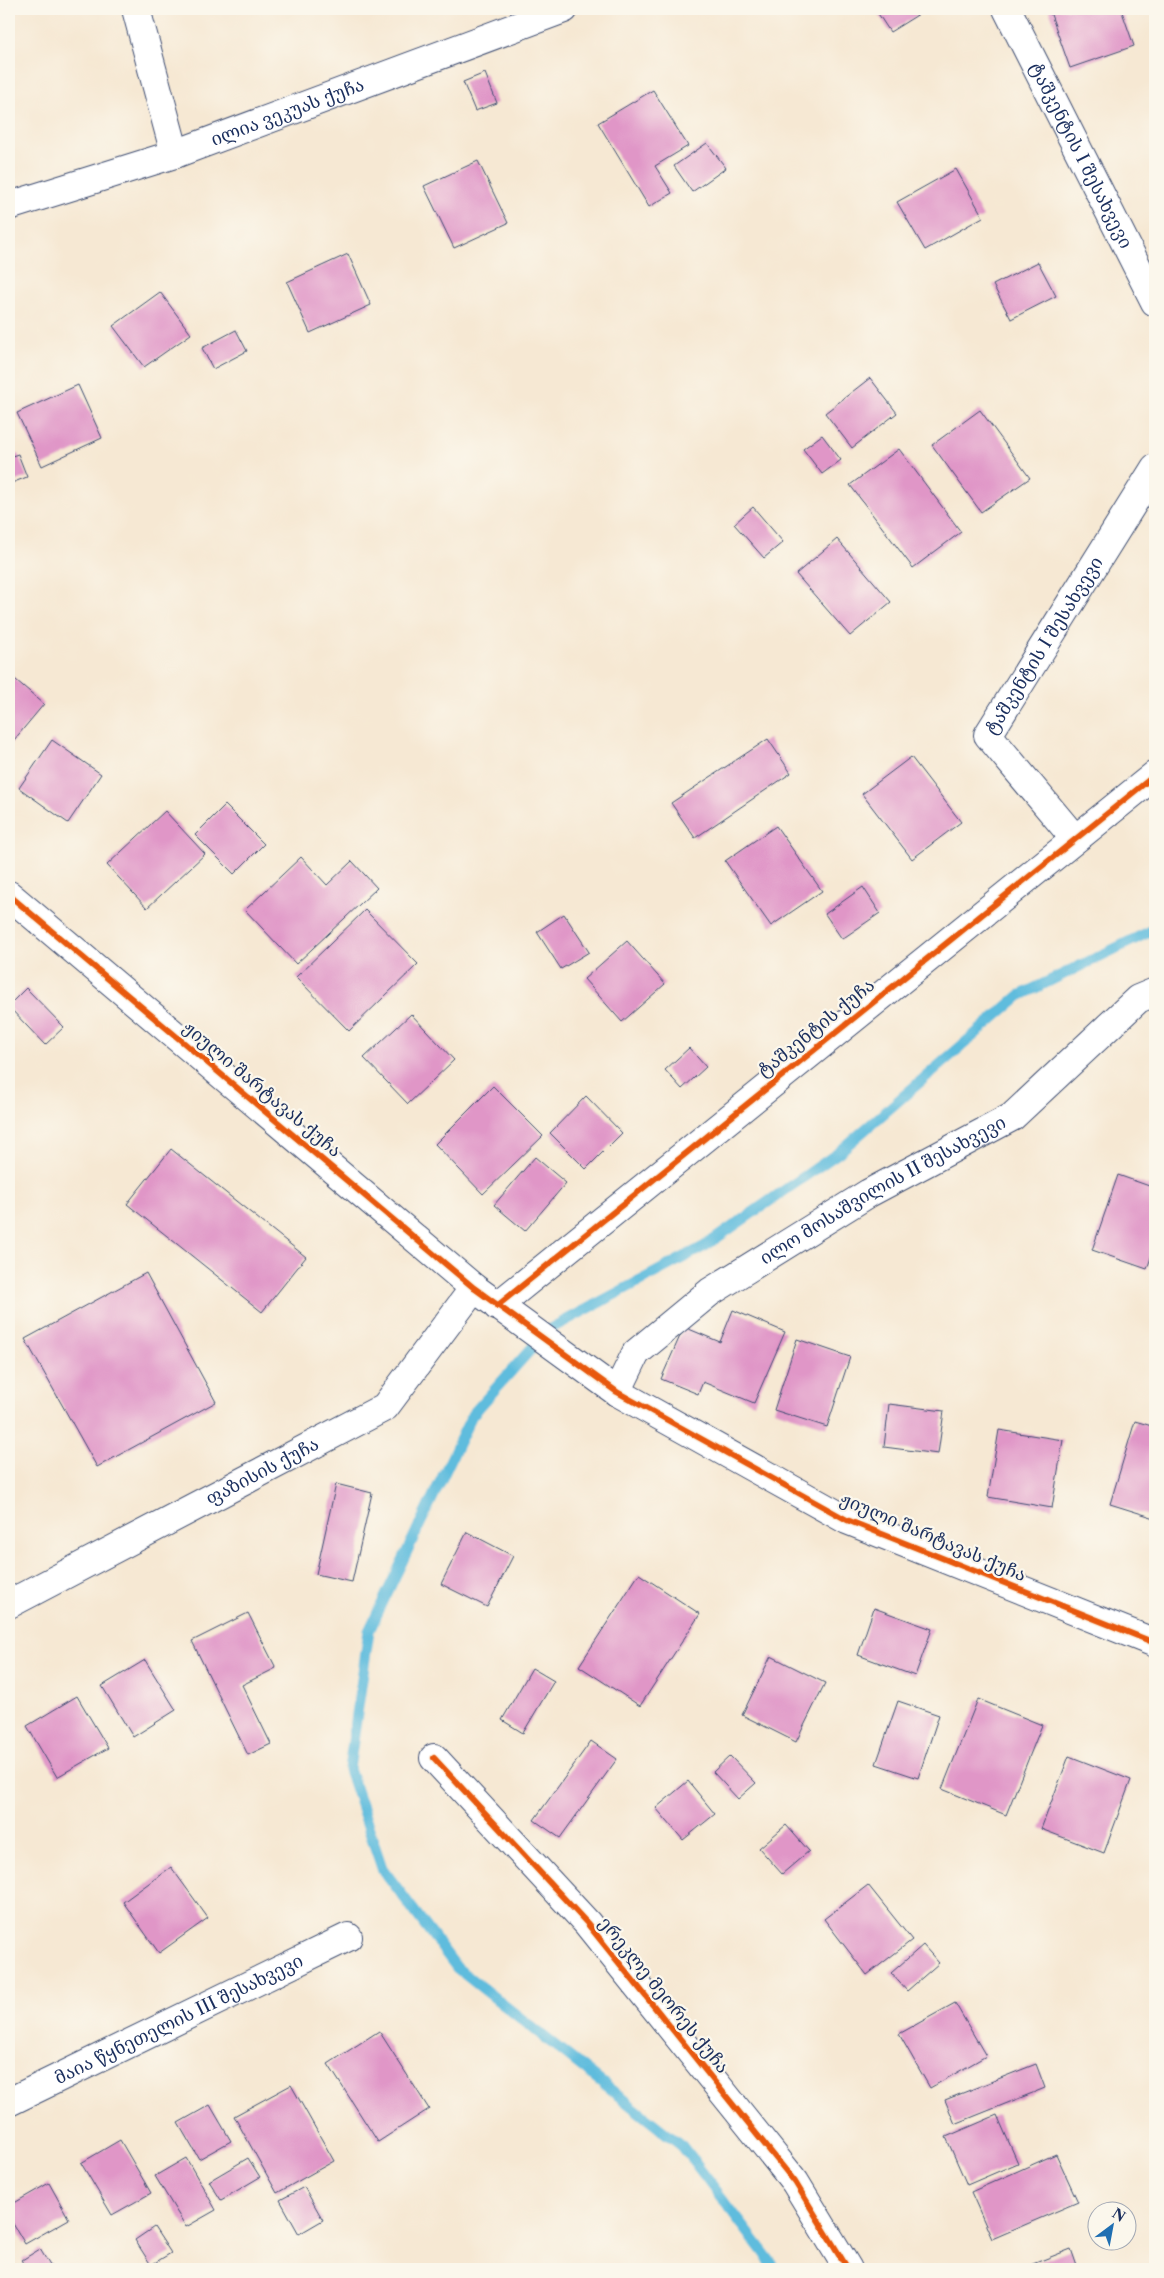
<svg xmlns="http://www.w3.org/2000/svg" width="1164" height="2278" viewBox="0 0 1164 2278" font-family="'Libre Caslon Text','Noto Serif Georgian',serif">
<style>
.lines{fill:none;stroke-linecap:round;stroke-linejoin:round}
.stream{stroke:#5fbcdd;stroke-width:11}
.building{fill:#e096c7}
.minor-casing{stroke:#3c4b70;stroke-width:30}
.minor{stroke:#fff;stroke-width:28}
.cycleway-casing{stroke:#fbf7ec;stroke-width:9}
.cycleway{stroke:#e8590c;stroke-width:6}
.labels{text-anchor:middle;stroke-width:4.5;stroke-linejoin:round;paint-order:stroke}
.street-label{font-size:18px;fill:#1b2f5e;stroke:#fbf7ec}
</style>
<rect width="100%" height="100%" fill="#fbf7ec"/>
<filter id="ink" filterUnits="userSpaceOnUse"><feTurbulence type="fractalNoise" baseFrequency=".02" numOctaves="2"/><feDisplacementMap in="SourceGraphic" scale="10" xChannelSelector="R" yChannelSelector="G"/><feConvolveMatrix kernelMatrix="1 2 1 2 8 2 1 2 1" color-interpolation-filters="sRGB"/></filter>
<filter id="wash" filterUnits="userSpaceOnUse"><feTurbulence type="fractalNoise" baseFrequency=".0096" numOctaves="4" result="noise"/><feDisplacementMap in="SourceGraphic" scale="20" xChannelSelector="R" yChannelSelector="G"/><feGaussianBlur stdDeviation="1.12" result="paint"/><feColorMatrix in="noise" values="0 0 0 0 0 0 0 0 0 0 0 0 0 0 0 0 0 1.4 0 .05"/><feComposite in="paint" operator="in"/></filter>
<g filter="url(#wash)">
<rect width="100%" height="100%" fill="#f6e8d3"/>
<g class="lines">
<path class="stream" d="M776,2269L682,2146L457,1968L382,1868L349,1769L369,1631L472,1415L548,1330L705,1246L838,1153L1019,996L1155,929"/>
</g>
<g id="blocks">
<g class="building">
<path d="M875,9H927L890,32Z"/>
<path d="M1049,9H1121L1134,46L1070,68Z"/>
<path d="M485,73L497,103L475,111L463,82Z"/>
<path d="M653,90L688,146L655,166L672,193L649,207L598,123Z"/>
<path d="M707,143L726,168L692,192L674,166Z"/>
<path d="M478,161L508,223L454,248L424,186Z"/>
<path d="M956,169L983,217L925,250L897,202Z"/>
<path d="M348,254L371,305L310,333L287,282Z"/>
<path d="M1038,262L1056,296L1011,319L993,285Z"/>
<path d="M160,292L191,334L144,367L113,326Z"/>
<path d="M236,330L247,351L213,369L202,348Z"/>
<path d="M870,378L897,413L852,448L825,413Z"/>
<path d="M78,385L102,438L42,466L17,413Z"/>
<path d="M980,410L1030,478L981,512L932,445Z"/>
<path d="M822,435L841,460L822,474L803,449Z"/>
<path d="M899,449L961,532L913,568L850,485Z"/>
<path d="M18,454L27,477L9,484V457Z"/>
<path d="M753,507L783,542L764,558L734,524Z"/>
<path d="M837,539L891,602L850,636L796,574Z"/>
<path d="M9,674L44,704L9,746Z"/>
<path d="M768,739L791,773L695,838L671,803Z"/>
<path d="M52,740L101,774L68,823L19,788Z"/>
<path d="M911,757L961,822L912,859L862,794Z"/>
<path d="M225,805L264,844L234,874L195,835Z"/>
<path d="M165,811L205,854L147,908L107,865Z"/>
<path d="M776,826L822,891L771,926L725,861Z"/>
<path d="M301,857L327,885L352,861L377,888L296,964L245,910Z"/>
<path d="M863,887L880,913L842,939L825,914Z"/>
<path d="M365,910L418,964L349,1031L296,977Z"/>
<path d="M564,914L589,952L561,969L537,932Z"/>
<path d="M627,941L665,984L622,1022L584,979Z"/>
<path d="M26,988L64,1027L45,1045L9,1007V1005Z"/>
<path d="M411,1014L454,1060L408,1104L364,1058Z"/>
<path d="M689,1048L706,1067L682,1089L665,1070Z"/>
<path d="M493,1086L543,1136L483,1194L435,1144Z"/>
<path d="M586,1096L622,1133L586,1169L550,1133Z"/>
<path d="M171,1149L306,1257L262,1312L127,1204Z"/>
<path d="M535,1157L566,1183L525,1231L494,1205Z"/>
<path d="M1118,1175L1155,1188V1246L1147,1269L1092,1250Z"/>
<path d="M146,1273L216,1402L97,1467L25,1339Z"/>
<path d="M733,1310L785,1332L754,1403L703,1382L698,1394L661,1379L684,1327L720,1342Z"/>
<path d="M797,1339L850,1357L827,1427L774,1410Z"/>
<path d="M889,1404L944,1411L938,1454L884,1447Z"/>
<path d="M1135,1421L1155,1427V1518L1110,1504Z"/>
<path d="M999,1430L1063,1440L1052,1508L988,1497Z"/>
<path d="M336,1484L372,1493L352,1582L316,1574Z"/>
<path d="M467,1532L513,1556L487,1607L441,1584Z"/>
<path d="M639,1574L700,1614L640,1706L579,1666Z"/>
<path d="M874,1608L932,1629L915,1676L858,1655Z"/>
<path d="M248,1613L276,1668L242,1685L271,1744L248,1755L192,1641Z"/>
<path d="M771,1656L825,1683L796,1742L742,1715Z"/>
<path d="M145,1660L176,1710L133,1737L102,1686Z"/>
<path d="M532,1668L554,1681L523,1733L502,1720Z"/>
<path d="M77,1696L108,1748L57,1777L27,1726Z"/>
<path d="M978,1699L1042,1725L1006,1815L942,1789Z"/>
<path d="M898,1701L939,1715L918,1778L876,1764Z"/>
<path d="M591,1741L617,1759L560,1838L534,1820Z"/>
<path d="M730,1756L756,1783L738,1799L713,1772Z"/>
<path d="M1069,1756L1131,1780L1104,1853L1041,1829Z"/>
<path d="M688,1781L715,1814L683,1840L656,1808Z"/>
<path d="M786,1825L809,1851L782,1874L759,1848Z"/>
<path d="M171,1867L208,1918L159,1953L123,1902Z"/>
<path d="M868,1885L912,1940L867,1975L824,1919Z"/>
<path d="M923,1945L939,1963L907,1991L891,1973Z"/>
<path d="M955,2003L986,2056L930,2088L899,2034Z"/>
<path d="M379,2031L429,2109L378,2142L328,2064Z"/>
<path d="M1036,2064L1045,2088L955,2124L945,2100Z"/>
<path d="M291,2085L334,2161L277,2193L234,2116Z"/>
<path d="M210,2105L231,2141L199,2159L178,2123Z"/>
<path d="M997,2115L1018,2163L967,2185L946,2137Z"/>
<path d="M120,2140L151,2193L112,2215L81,2163Z"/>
<path d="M1056,2154L1078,2202L992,2239L971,2192Z"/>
<path d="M186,2158L216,2210L186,2227L155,2176Z"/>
<path d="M248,2158L260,2177L221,2200L209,2181Z"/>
<path d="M49,2183L69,2219L25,2244L9,2217V2206Z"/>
<path d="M304,2187L323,2220L299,2234L280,2200Z"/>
<path d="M154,2227L171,2253L151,2265L135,2240Z"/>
<path d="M40,2249L52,2269H28L22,2260Z"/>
<path d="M1071,2249L1078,2269H1020Z"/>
</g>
</g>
</g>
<g filter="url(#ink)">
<use href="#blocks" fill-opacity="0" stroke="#3c4b70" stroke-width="1"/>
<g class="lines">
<g class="minor-casing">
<g id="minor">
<path d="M136,9L175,154"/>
<path id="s1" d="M1007,9L1155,302"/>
<path id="s2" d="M9,206L175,154L564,9"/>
<path id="s3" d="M1075,839L988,735L1155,468"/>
<path d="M9,895L474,1288L617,1392L847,1520L1155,1643"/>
<path d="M497,1306L1155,775"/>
<path id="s4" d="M617,1392L636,1353L710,1292L869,1193L1012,1117L1138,999L1155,992"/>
<path id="s5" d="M9,1604L385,1407L474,1288"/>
<path d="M434,1758L587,1923L795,2182L848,2269"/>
<path id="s6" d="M9,2102L348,1937"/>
</g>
</g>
<use href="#minor" class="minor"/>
<g class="cycleway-casing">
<g id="cycleway">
<path d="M9,895L474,1288L617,1392L847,1520L1155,1643"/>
<path d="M497,1306L1155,775"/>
<path d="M434,1758L587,1923L795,2182L848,2269"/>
</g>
</g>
<use href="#cycleway" class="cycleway"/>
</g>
</g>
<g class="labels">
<g class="street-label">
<text dy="6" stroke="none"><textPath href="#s2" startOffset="294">ილია ვეკუას ქუჩა</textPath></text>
<text dy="6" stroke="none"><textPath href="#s1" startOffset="164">ტაშკენტის I შესახვევი</textPath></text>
<text dy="6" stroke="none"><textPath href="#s3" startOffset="241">ტაშკენტის I შესახვევი</textPath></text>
<text transform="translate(816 1028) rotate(-39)" y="6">ტაშკენტის ქუჩა</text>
<text transform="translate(262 1089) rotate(40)" y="6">ჟიული შარტავას ქუჩა</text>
<text dy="6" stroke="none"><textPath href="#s4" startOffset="340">ილო მოსაშვილის II შესახვევი</textPath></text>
<text dy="6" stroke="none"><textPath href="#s5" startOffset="286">ფაზისის ქუჩა</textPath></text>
<text transform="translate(933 1537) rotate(23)" y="6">ჟიული შარტავას ქუჩა</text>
<text transform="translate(664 1995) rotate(51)" y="6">ერეკლე მეორეს ქუჩა</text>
<text dy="6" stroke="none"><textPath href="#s6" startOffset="189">მაია წყნეთელის III შესახვევი</textPath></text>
</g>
</g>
<rect width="1164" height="2278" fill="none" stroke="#fbf7ec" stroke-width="30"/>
<g transform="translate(1112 2226) rotate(32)"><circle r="24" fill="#fbf7ec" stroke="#a1a7b3"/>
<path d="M0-4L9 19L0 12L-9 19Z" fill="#1f6fb2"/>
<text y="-8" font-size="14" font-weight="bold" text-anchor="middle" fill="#1b2f5e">N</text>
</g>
</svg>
